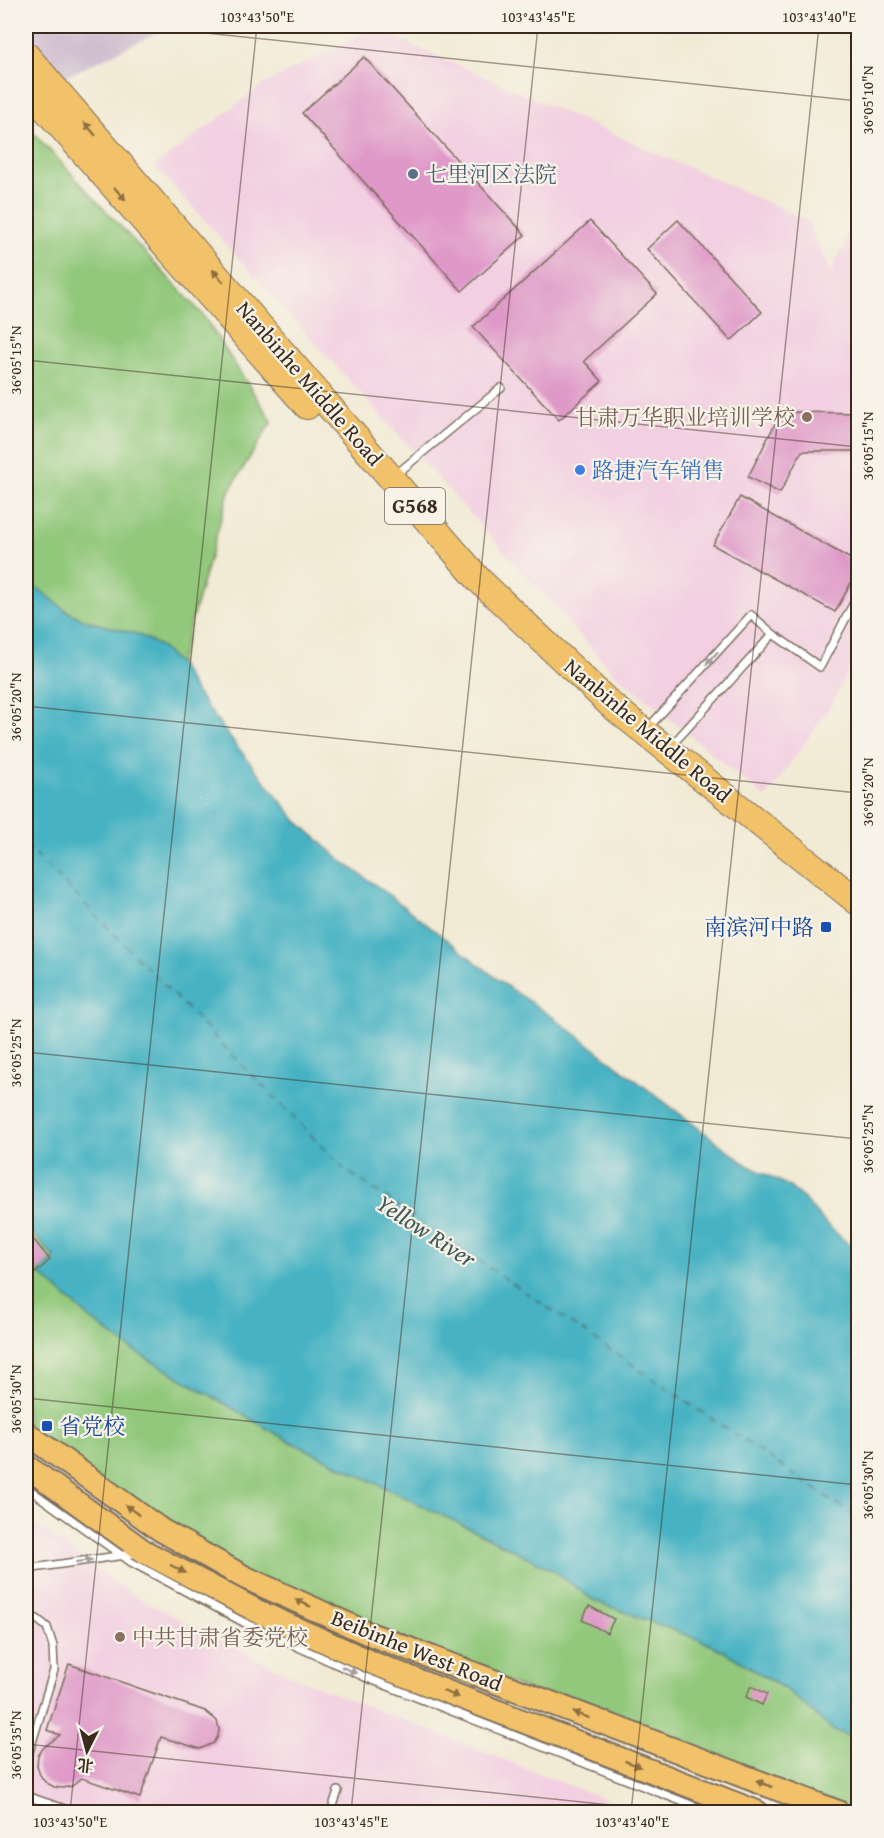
<svg xmlns="http://www.w3.org/2000/svg" width="884" height="1838" viewBox="0 0 884 1838" font-family="'Gentium Book Plus','Noto Serif SC',serif">
<style>
.built{fill:#f2cfe1}
.industrial{fill:#cfbdcf}
.green{fill:#92c87b;stroke:#66794c;stroke-width:1.5}
.water{fill:#46b2c3;stroke:#406e70;stroke-width:1.5}
.lines{fill:none;stroke-linecap:round;stroke-linejoin:round}
.ferry{stroke:#3f5a58;stroke-width:1.5;stroke-dasharray:8 6;stroke-linecap:butt}
.building{fill:#df99c8}
.lane-casing{stroke:#7b6d5e;stroke-width:10}
.primary-casing{stroke:#7b6d5e;stroke-width:26}
.highway-casing{stroke:#7b6d5e;stroke-width:28}
.lane{stroke:#fff;stroke-width:7}
.primary{stroke:#f2c26a;stroke-width:22}
.highway{stroke:#f2c26a;stroke-width:26}
.oneway{fill:#8d6e40}
.oneway2{fill:#a79f9a}
.ticks{fill:none;stroke:#3b2a1e;stroke-width:1.5;stroke-opacity:0.45}
.service-dot{fill:#5c6f8a;stroke:#f7f3e8;stroke-width:2}
.education-dot{fill:#8d6e63;stroke:#f7f3e8;stroke-width:2}
.shop-dot{fill:#3f7fe0;stroke:#f7f3e8;stroke-width:2}
.transit-dot{fill:#1a4fb4;stroke:#f7f3e8;stroke-width:2}
.labels{text-anchor:middle;stroke-width:4.5;stroke-linejoin:round;paint-order:stroke}
.shield{fill:#f7f3e8;stroke:#73665b;stroke-width:1.5}
.shield-label{font-size:21px;font-weight:bold;fill:#3b2a1e}
.service-label{font-size:22px;fill:#4e5e75;stroke:#f7f3e8;text-anchor:start}
.street-label{font-size:22px;fill:#3b2a1e;stroke:#f7f3e8}
.education-label{font-size:22px;fill:#785e54;stroke:#f7f3e8;text-anchor:end}
.shop-label{font-size:22px;fill:#366cbe;stroke:#f7f3e8;text-anchor:start}
.transit-label{font-size:22px;fill:#164399;stroke:#f7f3e8;text-anchor:end}
.water-label{font-size:24px;font-style:italic;fill:#3f5a58;stroke:#f7f3e8}
.neatline{fill:none;stroke:#3b2a1e;stroke-width:2}
.ticks-label{font-size:15px;text-anchor:middle;fill:#3b2a1e}
</style>
<rect width="100%" height="100%" fill="#f7f3e8"/>
<filter id="ink" filterUnits="userSpaceOnUse"><feTurbulence type="fractalNoise" baseFrequency=".0167" numOctaves="2"/><feDisplacementMap in="SourceGraphic" scale="12" xChannelSelector="R" yChannelSelector="G"/><feConvolveMatrix kernelMatrix="1 2 1 2 8 2 1 2 1" color-interpolation-filters="sRGB"/></filter>
<filter id="wash" filterUnits="userSpaceOnUse"><feTurbulence type="fractalNoise" baseFrequency=".008" numOctaves="4" result="noise"/><feDisplacementMap in="SourceGraphic" scale="24" xChannelSelector="R" yChannelSelector="G"/><feGaussianBlur stdDeviation="1.35" result="paint"/><feColorMatrix in="noise" values="0 0 0 0 0 0 0 0 0 0 0 0 0 0 0 0 0 1.4 0 .05"/><feComposite in="paint" operator="in"/></filter>
<g filter="url(#wash)">
<rect width="100%" height="100%" fill="#f1ead4"/>
<g class="built">
<path d="M374,28L807,220L831,274L851,226L858,225V652L831,706L766,798L614,673L155,166L264,84Z"/>
<path d="M26,1518L134,1596L296,1678L637,1812H26Z"/>
</g>
<path class="industrial" d="M26,26H171L65,77L26,32Z"/>
<g class="green">
<path d="M26,125L202,314L272,421L229,491L179,664L159,645L137,634L87,621L68,612L26,579Z"/>
<path d="M26,1226L55,1258L40,1273L92,1320L131,1349L287,1440L516,1551L554,1571L593,1600L700,1640L722,1650L788,1691L834,1731L858,1738V1812H834L244,1577L26,1433Z"/>
</g>
<path class="water" d="M26,579L68,612L87,621L137,634L158,645L179,664L194,689L231,739L296,820L342,861L381,889L504,984L557,1020L747,1165L787,1185L803,1198L826,1224L858,1252V1738L834,1731L788,1691L722,1650L700,1640L593,1600L554,1571L516,1551L287,1440L131,1349L92,1320L39,1273L55,1258L26,1226Z"/>
<g class="lines">
<path class="ferry" d="M26,844L344,1169L858,1518"/>
</g>
<g id="blocks">
<g class="building">
<path d="M364,57L525,235L462,291L302,113Z"/>
<path d="M678,220L762,312L731,341L647,249Z"/>
<path d="M590,221L657,294L584,361L602,381L559,420L473,327Z"/>
<path d="M791,412L858,413V451H802L780,493L748,477L777,420L786,413Z"/>
<path d="M740,497L858,563V570L835,612L713,545Z"/>
<path d="M26,1230L50,1260L26,1281Z"/>
<path d="M589,1606L614,1619L607,1633L582,1620Z"/>
<path d="M69,1664L205,1711L217,1721L219,1729L218,1736L214,1743L200,1749L161,1737L140,1798L82,1778L72,1786L63,1788L54,1787L45,1782L40,1775L37,1766L38,1756L43,1748L60,1735L47,1730Z"/>
<path d="M751,1686L767,1694L762,1705L746,1697Z"/>
</g>
</g>
</g>
<g filter="url(#ink)">
<use href="#blocks" fill-opacity="0" stroke="#7b6d5e" stroke-width="1.5"/>
<g class="lines">
<g class="lane-casing">
<g id="lane">
<path d="M394,476L501,388"/>
<path d="M648,728L751,615L773,634L820,667L858,595"/>
<path d="M670,747L773,634"/>
<path d="M26,1487L131,1562L245,1623L365,1677L709,1812"/>
<path d="M26,1569L139,1553"/>
<path d="M26,1615L37,1619L47,1627L53,1646L54,1670L26,1762"/>
<path d="M26,1796L74,1812"/>
<path d="M331,1812L338,1791"/>
</g>
</g>
<g class="primary-casing">
<g id="primary">
<path d="M26,1433L161,1530L244,1577L367,1633L838,1812"/>
<path d="M26,1466L145,1552L257,1611L375,1664L757,1812"/>
</g>
</g>
<g class="highway-casing">
<g id="highway">
<path d="M26,55L479,580L611,705L858,902"/>
<path d="M26,87L307,406"/>
</g>
</g>
<use href="#lane" class="lane"/>
<use href="#primary" class="primary"/>
<use href="#highway" class="highway"/>
</g>
<defs><path id="oneway-solid" d="M-6-.8H1V-3.2L6.5 0L1 3.2V.8H-6Z" transform="scale(1.5)"/></defs>
<g class="oneway">
<use href="#oneway-solid" transform="translate(90 129) rotate(-131)"/>
<use href="#oneway-solid" transform="translate(120 194) rotate(49)"/>
<use href="#oneway-solid" transform="translate(218 276) rotate(-131)"/>
<use href="#oneway-solid" transform="translate(132 1510) rotate(-144)"/>
<use href="#oneway-solid" transform="translate(178 1569) rotate(28)"/>
<use href="#oneway-solid" transform="translate(303 1603) rotate(-155)"/>
<use href="#oneway-solid" transform="translate(451 1694) rotate(21)"/>
<use href="#oneway-solid" transform="translate(581 1715) rotate(-159)"/>
<use href="#oneway-solid" transform="translate(633 1764) rotate(21)"/>
<use href="#oneway-solid" transform="translate(764 1784) rotate(-159)"/>
</g>
<g class="oneway2">
<use href="#oneway-solid" transform="translate(712 658) rotate(132)"/>
<use href="#oneway-solid" transform="translate(84 1561) rotate(-7)"/>
<use href="#oneway-solid" transform="translate(349 1670) rotate(24)"/>
</g>
</g>
<path class="ticks" d="M139,26L858,101M26,360L858,447M26,706L858,793M26,1052L858,1139M26,1398L858,1485M26,1744L677,1812M70,1812L257,26M351,1812L538,26M631,1812L819,26"/>
<circle class="service-dot" cx="413" cy="174" r="6"/>
<g class="education-dot">
<circle cx="807" cy="417" r="6"/>
<circle cx="120" cy="1637" r="6"/>
</g>
<circle class="shop-dot" cx="580" cy="470" r="6"/>
<g class="transit-dot">
<rect x="820" y="921" width="12" height="12" rx="3"/>
<rect x="41" y="1420" width="12" height="12" rx="3"/>
</g>
<g class="labels">
<rect class="shield" x="385" y="488" width="60" height="36" rx="4.5"/>
<g class="shield-label">
<text x="415" y="513">G568</text>
</g>
<g class="service-label">
<text x="425" y="182">七里河区法院</text>
</g>
<g class="street-label">
<text transform="translate(310 383) rotate(49)" y="8">Nanbinhe Middle Road</text>
<text transform="translate(648 730) rotate(40)" y="8">Nanbinhe Middle Road</text>
<text transform="translate(417 1650) rotate(22)" y="8">Beibinhe West Road</text>
</g>
<g class="education-label">
<text x="795" y="425">甘肃万华职业培训学校</text>
<text x="132" y="1645" text-anchor="start">中共甘肃省委党校</text>
</g>
<g class="shop-label">
<text x="592" y="478">路捷汽车销售</text>
</g>
<g class="transit-label">
<text x="814" y="935">南滨河中路</text>
<text x="59" y="1434" text-anchor="start">省党校</text>
</g>
<g class="water-label">
<text transform="translate(426 1231) rotate(33)" y="8">Yellow River</text>
</g>
</g>
<rect width="884" height="1838" fill="none" stroke="#f7f3e8" stroke-width="66"/>
<g transform="translate(87 1751) rotate(186)" stroke="#f7f3e8" stroke-width="4.5" paint-order="stroke">
<path d="M0-4.5L10 22L0 15L-10 22Z" fill="#3b2a1e"/>
<text y="-9" font-size="16" font-weight="bold" text-anchor="middle" fill="#3b2a1e">北</text>
</g>
<rect x="33" y="33" width="818" height="1772" class="neatline"/>
<g class="ticks-label">
<text x="257" y="22">103°43'50"E</text>
<text x="538" y="22">103°43'45"E</text>
<text x="819" y="22">103°43'40"E</text>
<text transform="translate(868 100) rotate(-90)" y="5">36°05'10"N</text>
<text transform="translate(16 360) rotate(-90)" y="5">36°05'15"N</text>
<text transform="translate(868 446) rotate(-90)" y="5">36°05'15"N</text>
<text transform="translate(16 707) rotate(-90)" y="5">36°05'20"N</text>
<text transform="translate(868 792) rotate(-90)" y="5">36°05'20"N</text>
<text transform="translate(16 1053) rotate(-90)" y="5">36°05'25"N</text>
<text transform="translate(868 1139) rotate(-90)" y="5">36°05'25"N</text>
<text transform="translate(16 1399) rotate(-90)" y="5">36°05'30"N</text>
<text transform="translate(868 1485) rotate(-90)" y="5">36°05'30"N</text>
<text transform="translate(16 1745) rotate(-90)" y="5">36°05'35"N</text>
<text x="70" y="1827">103°43'50"E</text>
<text x="351" y="1827">103°43'45"E</text>
<text x="632" y="1827">103°43'40"E</text>
</g>
</svg>
